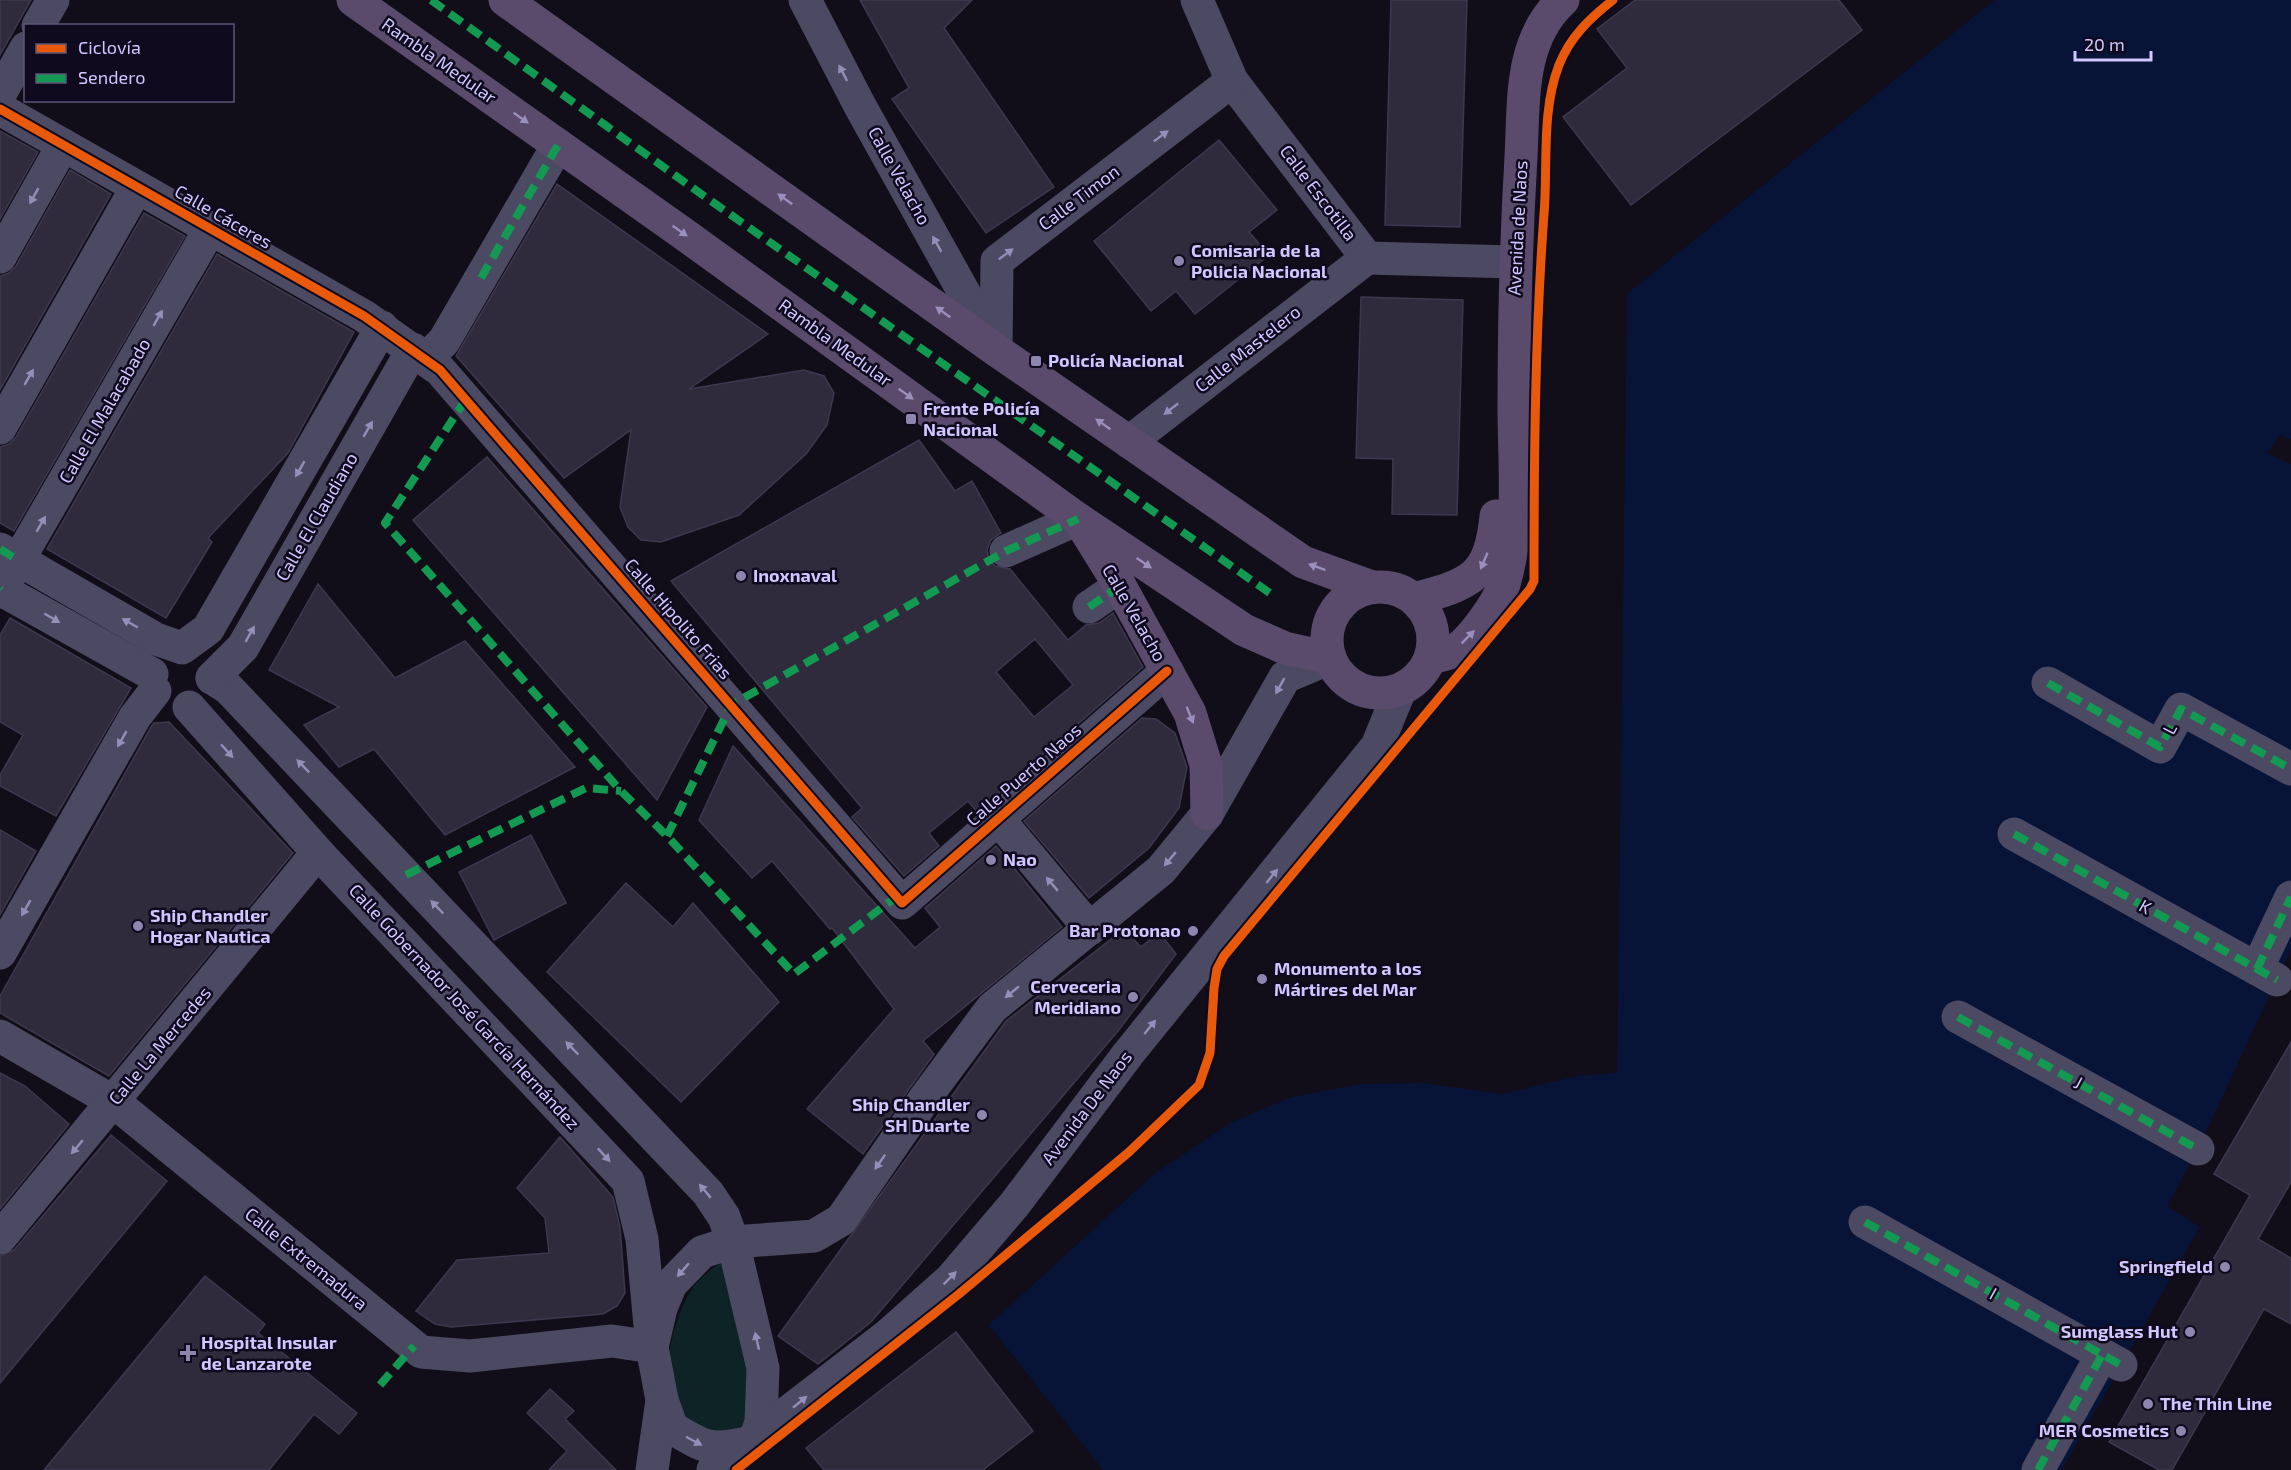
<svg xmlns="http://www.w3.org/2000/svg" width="2291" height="1470" viewBox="0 0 2291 1470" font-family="'Exo 2',sans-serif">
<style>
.green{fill:#0e2325}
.water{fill:#071438}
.building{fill:#2f2b3c;stroke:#3d384f;stroke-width:1.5;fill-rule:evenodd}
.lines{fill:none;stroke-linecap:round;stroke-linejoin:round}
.minor{stroke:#4c4962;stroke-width:33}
.major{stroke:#5a4b6c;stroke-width:33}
.quiet{stroke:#139951;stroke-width:8;stroke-dasharray:15 8;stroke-linecap:butt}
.cycleway-casing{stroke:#0f0a1d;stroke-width:13}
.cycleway{stroke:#e8590c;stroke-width:9}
.oneway{fill:#958eb8}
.oneway2{fill:#9b8fbd}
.poi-dot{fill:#8e86ae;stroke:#0f0a1d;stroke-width:2}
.labels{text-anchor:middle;stroke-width:5;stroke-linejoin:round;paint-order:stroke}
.street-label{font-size:18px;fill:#d1c6ff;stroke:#0f0a1d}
.poi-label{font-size:18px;font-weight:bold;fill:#d1c6ff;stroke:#0f0a1d;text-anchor:start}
</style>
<rect width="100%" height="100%" fill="#110e19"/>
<path class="green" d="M723,1261L755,1360L746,1428C731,1434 723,1433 707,1429C648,1415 668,1326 692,1289C700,1277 712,1269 723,1261Z"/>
<path class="water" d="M1995,0H2291V439L2280,435L2267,453L2291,464V950L2198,1149L2167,1206L2200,1227L2062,1470H1103L989,1325L1153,1175L1232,1122L1292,1097L1361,1084L1422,1083L1503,1094L1577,1076L1617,1073L1627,294Z"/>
<g class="building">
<path d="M0,0H31L0,55Z"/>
<path d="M860,0H972L944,28L1054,187L986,233L892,99L909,88Z"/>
<path d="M1391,0H1467L1460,227L1385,225Z"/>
<path d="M1635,0H1839L1862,30L1631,205L1563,117L1627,68L1597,29Z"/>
<path d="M0,131L38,152L0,219Z"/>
<path d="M1219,140L1277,210L1249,232L1269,255L1195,314L1176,291L1151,311L1094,241Z"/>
<path d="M70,170L111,194L0,390V276L9,273L16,266Z"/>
<path d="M557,184L768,334L689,389L804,370L824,376L834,393L827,425L806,454L739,515L661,542L641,540L628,527L620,507L631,430L564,478L456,356Z"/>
<path d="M144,213L185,236L14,531L0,523V447L9,444L16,437Z"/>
<path d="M217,254L354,332L288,453L208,538L212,542L166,618L47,549Z"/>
<path d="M1361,297L1463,300L1457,515L1392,514L1393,459L1356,458Z"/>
<path d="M919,440L955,491L972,481L1001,533L991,540L987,550L989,559L995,566L1010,569L1068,640L1086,625L1099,623L1113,613L1143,667L977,812L968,801L929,833L939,846L904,876L852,817L862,808L671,581ZM1035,639L1073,685L1034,717L996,672Z"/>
<path d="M487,457L707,707L657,800L413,520Z"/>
<path d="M318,584L395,678L465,641L575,767L445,835L374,749L339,767L304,725L339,707L269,670Z"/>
<path d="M10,618L131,688L56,816L0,786V775L23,735L0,722V635Z"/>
<path d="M1142,718L1156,719L1175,733L1187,767L1179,808L1149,848L1089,898L1024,821Z"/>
<path d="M169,722L293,853L109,1076L0,1013V996L151,727L154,723Z"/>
<path d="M733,746L915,948L940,927L925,908L996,846L1062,927L923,1041L934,1054L863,1154L807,1109L894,1009L832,928L830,929L772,861L752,878L699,820Z"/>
<path d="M0,830L36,851L0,915Z"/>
<path d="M531,835L566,903L494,940L459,872Z"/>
<path d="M626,883L673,927L693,903L779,1002L681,1102L547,972Z"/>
<path d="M1124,929L1141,947L1159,932L1176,954L1118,1031L871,1322L818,1364L778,1336L1006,1021Z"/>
<path d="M2291,1042V1182L2258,1239L2291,1258V1324L2264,1309L2172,1470H2159L2109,1442L2250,1195L2214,1174Z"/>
<path d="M0,1073L25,1086L69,1124L0,1209Z"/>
<path d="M111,1135L167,1181L0,1383V1256L14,1250Z"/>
<path d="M560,1137L613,1197L620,1227L625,1293L617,1306L603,1314L451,1327L435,1324L416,1311L457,1260L549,1253L545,1218L517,1188Z"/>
<path d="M205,1276L265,1324L258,1333L357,1413L339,1434L314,1414L269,1470H44Z"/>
<path d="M956,1332L1033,1431L983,1470H824L806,1448Z"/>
<path d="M550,1389L574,1411L565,1419L616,1470H549L567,1451L527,1413Z"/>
</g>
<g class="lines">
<g class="minor">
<path d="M805,0L860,106L996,350"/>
<path d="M1197,0L1232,81L1367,258L1514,262"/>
<path d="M38,26L53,0"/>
<path d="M0,94L26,48"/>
<path d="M0,109L364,316L440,370L902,903L1167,671"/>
<path d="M0,257L63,145"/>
<path d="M996,349L997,261L1232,81"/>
<path d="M427,358L444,341L558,145"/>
<path d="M0,428L137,187"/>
<path d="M1129,442L1367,258"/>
<path d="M0,549L156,639L182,648L208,629L382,327"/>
<path d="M1006,551L1078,519"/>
<path d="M0,589L152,674"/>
<path d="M0,592L210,229"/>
<path d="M1089,607L1120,586"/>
<path d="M212,678L228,688L708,1193L724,1217L733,1242L763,1368L761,1422L755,1440"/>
<path d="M212,678L243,647L413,349"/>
<path d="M2048,683L2160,747L2181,709L2291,769"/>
<path d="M189,707L320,855L628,1181L642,1239L652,1347L662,1400L652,1470"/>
<path d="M999,820L1090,929"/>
<path d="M2014,834L2277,980"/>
<path d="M0,953L135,717L155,691"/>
<path d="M2257,969L2291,897"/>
<path d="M1958,1017L2198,1149"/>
<path d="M0,1036L114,1102L421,1352L470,1356L612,1341L652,1347"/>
<path d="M1865,1222L2121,1365"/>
<path d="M0,1238L309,863L320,855"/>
<path d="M652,1347L661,1308L671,1284L702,1252L733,1242L814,1236L841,1220L925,1098L992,1008L1161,870L1207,814L1285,677L1330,658"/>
<path d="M662,1400L672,1428C706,1448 709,1451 748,1443"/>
<path d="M713,1470L888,1335L951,1279L1014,1205L1128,1054L1377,746L1400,690"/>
<path d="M2038,1470L2102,1355"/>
</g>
<g class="major">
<path d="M353,0L681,232L1078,519L1244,630L1285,648L1330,658"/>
<path d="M505,0L996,350L1303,562L1372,587"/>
<path d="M1084,528L1120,586L1190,713L1206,765L1207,814"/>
<circle cx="1380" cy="640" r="53"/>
<path d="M1414,599C1470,584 1490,578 1496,516"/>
<path d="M1430,658C1437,656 1445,655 1452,652C1470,643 1498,603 1504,584C1521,527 1514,466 1514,407C1514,324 1516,241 1521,157C1524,101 1519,40 1563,0"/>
</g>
<g class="quiet">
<path d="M431,0L704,196L1274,596"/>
<path d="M481,278L558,145"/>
<path d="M466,399L385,523L621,791L667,836L794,974L896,897"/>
<path d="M0,549L18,560"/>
<path d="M0,589L1,590"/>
<path d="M1089,607L1120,586"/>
<path d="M2048,683L2160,747L2181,709L2291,769"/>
<path d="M2014,834L2277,980"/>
<path d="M667,836L731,705L1006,551L1078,519"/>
<path d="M406,875L586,788L621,791"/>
<path d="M2257,969L2291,897"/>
<path d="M1958,1017L2198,1149"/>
<path d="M1865,1222L2121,1365"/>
<path d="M380,1385L414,1346"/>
<path d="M2038,1470L2102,1355"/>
</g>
<g class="cycleway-casing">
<g id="cycleway">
<path d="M0,109L364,316L440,370L902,903L1167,671"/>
<path d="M736,1470L959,1294L1129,1152L1199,1085L1210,1053L1214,988L1217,969L1224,956L1530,589L1534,581C1534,459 1535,335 1544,214C1548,166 1541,111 1559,65C1570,37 1590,18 1613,0"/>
</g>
</g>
<use href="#cycleway" class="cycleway"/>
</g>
<defs><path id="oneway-solid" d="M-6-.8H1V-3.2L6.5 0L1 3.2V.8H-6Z" transform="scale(1.5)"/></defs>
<g class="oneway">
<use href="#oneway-solid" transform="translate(843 73) rotate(-117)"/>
<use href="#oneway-solid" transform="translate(1161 136) rotate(-37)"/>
<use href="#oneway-solid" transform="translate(34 196) rotate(119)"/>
<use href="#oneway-solid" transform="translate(937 244) rotate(-119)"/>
<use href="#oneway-solid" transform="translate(1006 254) rotate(-37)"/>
<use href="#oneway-solid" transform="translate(158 318) rotate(-60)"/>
<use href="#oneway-solid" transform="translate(29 377) rotate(-60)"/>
<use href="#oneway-solid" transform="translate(1171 409) rotate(142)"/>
<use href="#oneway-solid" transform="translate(368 429) rotate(-60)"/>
<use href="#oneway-solid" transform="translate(300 469) rotate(120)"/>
<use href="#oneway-solid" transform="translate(41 524) rotate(-60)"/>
<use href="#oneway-solid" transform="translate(52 618) rotate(30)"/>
<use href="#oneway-solid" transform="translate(130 623) rotate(-150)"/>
<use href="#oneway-solid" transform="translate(250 634) rotate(-60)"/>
<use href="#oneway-solid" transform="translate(1280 686) rotate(119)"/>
<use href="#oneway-solid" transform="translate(122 739) rotate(120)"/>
<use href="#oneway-solid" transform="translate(227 751) rotate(48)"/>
<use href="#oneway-solid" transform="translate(303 766) rotate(-134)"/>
<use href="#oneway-solid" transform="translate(1170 859) rotate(130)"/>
<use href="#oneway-solid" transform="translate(1272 876) rotate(-51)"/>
<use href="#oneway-solid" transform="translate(1052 884) rotate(-130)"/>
<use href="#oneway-solid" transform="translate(437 907) rotate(-134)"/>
<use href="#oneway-solid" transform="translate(26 908) rotate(120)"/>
<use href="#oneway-solid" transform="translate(1012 992) rotate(141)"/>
<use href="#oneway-solid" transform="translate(1150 1027) rotate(-51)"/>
<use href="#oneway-solid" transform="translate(572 1048) rotate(-134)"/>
<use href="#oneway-solid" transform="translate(77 1147) rotate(130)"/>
<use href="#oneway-solid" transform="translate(604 1155) rotate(47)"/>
<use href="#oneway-solid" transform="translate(880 1162) rotate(125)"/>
<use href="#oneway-solid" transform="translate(705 1191) rotate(-130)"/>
<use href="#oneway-solid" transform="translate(683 1270) rotate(131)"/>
<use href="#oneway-solid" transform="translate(950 1278) rotate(-45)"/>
<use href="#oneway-solid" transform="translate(757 1341) rotate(-103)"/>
<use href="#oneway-solid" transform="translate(800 1402) rotate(-39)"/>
<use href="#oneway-solid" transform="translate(694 1441) rotate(28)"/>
</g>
<g class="oneway2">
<use href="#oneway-solid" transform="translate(521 118) rotate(35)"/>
<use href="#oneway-solid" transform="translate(785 199) rotate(-144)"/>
<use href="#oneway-solid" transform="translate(680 231) rotate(35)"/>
<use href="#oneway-solid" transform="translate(943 312) rotate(-144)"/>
<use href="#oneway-solid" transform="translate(906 394) rotate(36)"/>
<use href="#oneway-solid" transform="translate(1103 424) rotate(-145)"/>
<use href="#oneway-solid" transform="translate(1484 561) rotate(113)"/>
<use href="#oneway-solid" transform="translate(1144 563) rotate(34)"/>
<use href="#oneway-solid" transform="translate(1317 567) rotate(-160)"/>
<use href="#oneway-solid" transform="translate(1468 637) rotate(-45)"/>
<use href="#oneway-solid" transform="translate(1190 715) rotate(68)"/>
</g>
<g class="poi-dot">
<circle cx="1179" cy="261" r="6"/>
<rect x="1030" y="355" width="12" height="12" rx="3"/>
<rect x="905" y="413" width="12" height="12" rx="3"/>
<circle cx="741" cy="576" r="6"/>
<circle cx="991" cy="860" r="6"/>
<circle cx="138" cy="926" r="6"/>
<circle cx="1193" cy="931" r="6"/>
<circle cx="1262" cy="979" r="6"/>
<circle cx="1133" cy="997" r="6"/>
<circle cx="982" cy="1115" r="6"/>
<circle cx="2225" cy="1267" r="6"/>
<circle cx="2190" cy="1332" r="6"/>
<path d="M185 1344h6v6h6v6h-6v6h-6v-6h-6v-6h6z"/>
<circle cx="2148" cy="1404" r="6"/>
<circle cx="2181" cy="1431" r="6"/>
</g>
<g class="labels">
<g class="street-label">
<text transform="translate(439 61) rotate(35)" y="6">Rambla Medular</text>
<text transform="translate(899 176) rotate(61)" y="6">Calle Velacho</text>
<text transform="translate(1318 193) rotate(53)" y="6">Calle Escotilla</text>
<text transform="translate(1079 198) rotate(-37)" y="6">Calle Timon</text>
<text transform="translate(223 217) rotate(30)" y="6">Calle Cáceres</text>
<text transform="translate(1518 228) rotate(-87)" y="6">Avenida de Naos</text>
<text transform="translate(835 343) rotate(36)" y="6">Rambla Medular</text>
<text transform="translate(1248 349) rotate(-38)" y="6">Calle Mastelero</text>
<text transform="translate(105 411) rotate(-60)" y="6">Calle El Malacabado</text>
<text transform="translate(317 517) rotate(-60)" y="6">Calle El Claudiano</text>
<text transform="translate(1134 613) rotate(60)" y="6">Calle Velacho</text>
<text transform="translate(678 619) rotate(49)" y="6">Calle Hipolito Frias</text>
<text transform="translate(2170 729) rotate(-62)" y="6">L</text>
<text transform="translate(1024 775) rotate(-41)" y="6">Calle Puerto Naos</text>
<text transform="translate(2145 907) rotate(29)" y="6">K</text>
<text transform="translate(464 1007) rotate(47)" y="6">Calle Gobernador José García Hernández</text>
<text transform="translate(160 1046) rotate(-50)" y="6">Calle La Mercedes</text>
<text transform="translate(2078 1083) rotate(29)" y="6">J</text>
<text transform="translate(1087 1108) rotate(-53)" y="6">Avenida De Naos</text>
<text transform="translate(306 1259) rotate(39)" y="6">Calle Extremadura</text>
<text transform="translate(1993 1294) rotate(29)" y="6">I</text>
</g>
<g class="poi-label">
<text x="1191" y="257">Comisaria de la<tspan x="1191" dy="21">Policia Nacional</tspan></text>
<text x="1048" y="367">Policía Nacional</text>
<text x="923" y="415">Frente Policía<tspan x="923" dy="21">Nacional</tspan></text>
<text x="753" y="582">Inoxnaval</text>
<text x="1003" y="866">Nao</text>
<text x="150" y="922">Ship Chandler<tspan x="150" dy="21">Hogar Nautica</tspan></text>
<text x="1181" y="937" text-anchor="end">Bar Protonao</text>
<text x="1274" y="975">Monumento a los<tspan x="1274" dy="21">Mártires del Mar</tspan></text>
<text x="1121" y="993" text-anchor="end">Cerveceria<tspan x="1121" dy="21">Meridiano</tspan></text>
<text x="970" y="1111" text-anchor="end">Ship Chandler<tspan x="970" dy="21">SH Duarte</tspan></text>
<text x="2213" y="1273" text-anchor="end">Springfield</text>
<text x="2178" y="1338" text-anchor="end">Sumglass Hut</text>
<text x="201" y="1349">Hospital Insular<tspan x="201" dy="21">de Lanzarote</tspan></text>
<text x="2160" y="1410">The Thin Line</text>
<text x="2169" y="1437" text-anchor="end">MER Cosmetics</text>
</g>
</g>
<rect x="24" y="24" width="210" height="78" fill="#0f0a1d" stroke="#5d5577" stroke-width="1.5"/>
<rect x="36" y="44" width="30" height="9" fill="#e8590c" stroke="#5d5577" stroke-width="1.5"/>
<text x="78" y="54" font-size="18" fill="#d1c6ff">Ciclovía</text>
<rect x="36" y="74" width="30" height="9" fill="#139951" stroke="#5d5577" stroke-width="1.5"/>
<text x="78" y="84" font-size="18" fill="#d1c6ff">Sendero</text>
<path d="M2075 51v9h76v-9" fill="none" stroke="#d1c6ff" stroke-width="3"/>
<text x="2084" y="51" font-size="18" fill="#d1c6ff" stroke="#0f0a1d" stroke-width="4.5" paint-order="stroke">20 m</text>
</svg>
